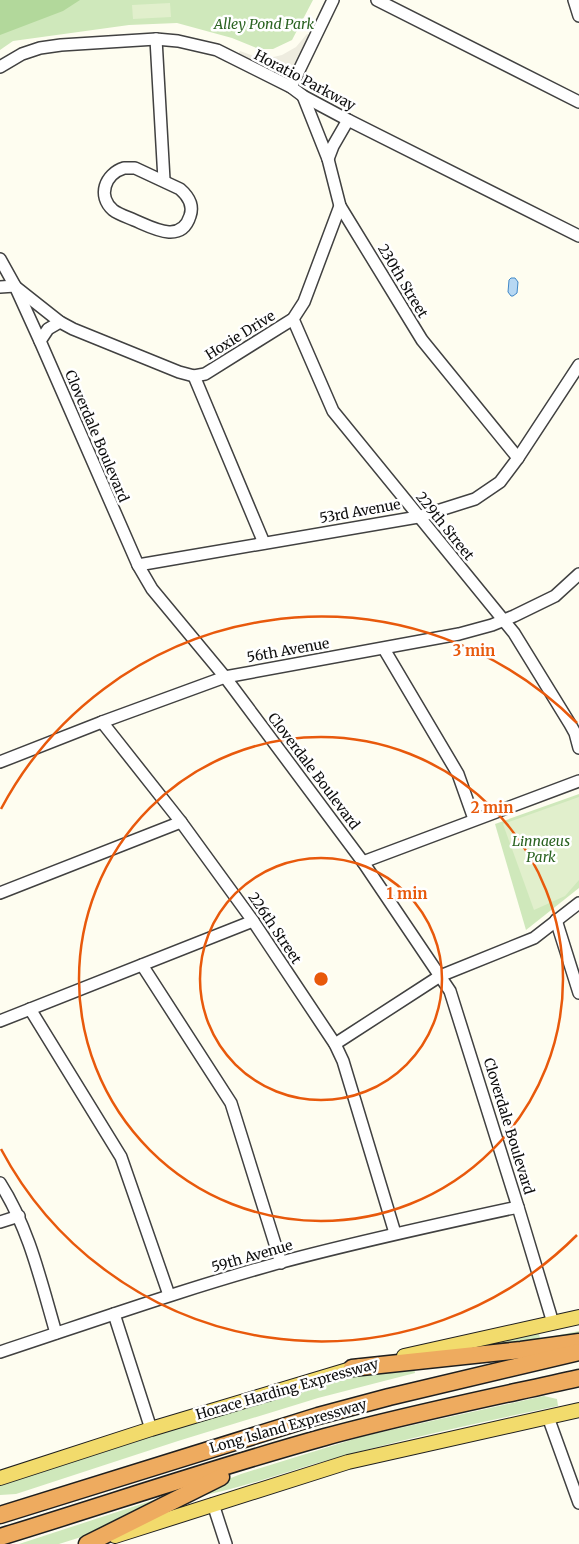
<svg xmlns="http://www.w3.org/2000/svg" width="579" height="1544" viewBox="0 0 579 1544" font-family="Merriweather,serif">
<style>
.green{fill:#cfe8bb}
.forest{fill:#b2d89b}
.pitch{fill:#e1efcc}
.plaza{fill:#eeecdf}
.water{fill:#b7d8f3;stroke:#4188c7}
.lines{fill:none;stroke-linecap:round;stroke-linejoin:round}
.minor-casing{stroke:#414141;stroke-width:14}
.major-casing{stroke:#1f1f1f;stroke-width:16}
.highway-casing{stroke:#1f1f1f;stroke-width:19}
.minor{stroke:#fff;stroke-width:11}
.major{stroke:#f2db6c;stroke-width:14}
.highway{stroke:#eeab5f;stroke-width:16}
.ring{fill:none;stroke:#e8590c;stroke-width:2.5}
.labels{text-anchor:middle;stroke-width:5;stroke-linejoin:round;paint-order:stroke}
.park-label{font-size:14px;font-style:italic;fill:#2a6321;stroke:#fff}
.street-label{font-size:14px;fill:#0e0e0e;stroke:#fff}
.centre{fill:#e8590c;stroke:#fff;stroke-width:2.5}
.ring-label{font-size:15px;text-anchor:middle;font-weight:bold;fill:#e8590c;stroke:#fff;stroke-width:5;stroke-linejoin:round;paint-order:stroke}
</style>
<rect width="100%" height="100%" fill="#fefdf0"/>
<g class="green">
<path d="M0,0H313L292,40L273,49H259L232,38L177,23L129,25L13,41L0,50Z"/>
<path d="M579,794V888L526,930L495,824Z"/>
<path d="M579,1331V1336L429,1356L539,1333L540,1339Z"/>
<path d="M414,1368L415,1373L318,1398L178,1441L16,1494L0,1495V1484L195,1420L359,1374Z"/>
<path d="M544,1396L557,1399L558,1406C482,1422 407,1438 332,1459C284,1472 238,1490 189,1498L208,1487L241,1474L364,1436Z"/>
<path d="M166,1496L97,1532L59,1544H19Z"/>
</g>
<path class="forest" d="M0,0H80L63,11L0,35Z"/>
<g class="pitch">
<path d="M170,3L171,17L133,19L132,5Z"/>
<path d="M579,797V880L565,896L534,910L503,824Z"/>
</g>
<path class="plaza" d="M307,34L312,36L291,72L287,75L281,76L238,55L240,51L257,57L269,58L282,55L296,47Z"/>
<path class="water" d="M511,278H515L518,282L517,293L513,296H511L508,292L509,280Z"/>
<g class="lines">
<g class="minor-casing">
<g id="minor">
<path d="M377,0L579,102"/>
<path d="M574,0L579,16"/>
<path d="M156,39L164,180"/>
<path d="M0,67L22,54L40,48L61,45L156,39L178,41L217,50L291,87L303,96L348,120L579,236"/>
<path d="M291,87L333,0"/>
<path d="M303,96L328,159L340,206L422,340L518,458"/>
<path d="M328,159L333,146L348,120"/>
<path d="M124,168H135L180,189C188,196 194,205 190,216C181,245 151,227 134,220C127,217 118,214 113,210C97,196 105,174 124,168Z"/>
<path d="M0,259L15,286L40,341L138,565L152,589L225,677L363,862L450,991L518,1207L553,1323"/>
<path d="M0,287L15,286"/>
<path d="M17,288L60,322L73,329L179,372L194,376L205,374L293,319L304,302L340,206"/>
<path d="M293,319L333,411L514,633L570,724L575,733L579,748"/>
<path d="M40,341L48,329L60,322"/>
<path d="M194,376L264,543"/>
<path d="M138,565L418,517L475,499L500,482L518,458L579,365"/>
<path d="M384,649L458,774L474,819"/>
<path d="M102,722L181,822L253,921L335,1044L343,1061L395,1233"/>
<path d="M0,762L102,722L225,677L459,634L492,625L514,616L555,596L579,574"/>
<path d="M363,862L579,781"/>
<path d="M0,893L181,822"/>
<path d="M556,920L579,993"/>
<path d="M142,965L231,1103L281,1263"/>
<path d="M30,1009L121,1157L169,1295"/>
<path d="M0,1021L253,921"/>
<path d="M335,1044L440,976L534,938L579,903"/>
<path d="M0,1183C29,1228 41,1282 56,1333"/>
<path d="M0,1222L19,1216"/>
<path d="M114,1314L151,1429"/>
<path d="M0,1352C94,1321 187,1288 282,1262C360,1241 439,1224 518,1207"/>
<path d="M548,1417L579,1503"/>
<path d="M213,1504L226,1544"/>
</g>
</g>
<g class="major-casing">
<g id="major">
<path d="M404,1356L579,1317"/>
<path d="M0,1478L151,1429L361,1366"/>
<path d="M115,1536L348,1462L579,1410"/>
</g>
</g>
<g class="highway-casing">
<g id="highway">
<path d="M352,1368L521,1350L579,1342"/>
<path d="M0,1515L318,1416L389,1397L579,1352"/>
<path d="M0,1537C108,1504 216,1467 325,1437C409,1414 494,1397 579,1378"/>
<path d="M87,1544L221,1477"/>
</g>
</g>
<use href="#minor" class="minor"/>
<use href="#major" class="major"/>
<use href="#highway" class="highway"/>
</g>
<g class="ring">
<circle cx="321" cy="979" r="121"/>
<circle cx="321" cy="979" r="242"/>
<path d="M577 1235A362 362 0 0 1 1 1149M1 809A362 362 0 0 1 577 723"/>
</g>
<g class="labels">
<g class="park-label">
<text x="264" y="29">Alley Pond Park</text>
<text x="541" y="846">Linnaeus<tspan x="541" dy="16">Park</tspan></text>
</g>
<g class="street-label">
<text transform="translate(305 80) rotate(28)" y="5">Horatio Parkway</text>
<text transform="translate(403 281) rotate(59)" y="5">230th Street</text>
<text transform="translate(240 335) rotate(-32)" y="5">Hoxie Drive</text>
<text transform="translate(97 436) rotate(67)" y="5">Cloverdale Boulevard</text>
<text transform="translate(360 511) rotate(-10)" y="5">53rd Avenue</text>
<text transform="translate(445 526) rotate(51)" y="5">229th Street</text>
<text transform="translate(288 650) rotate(-10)" y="5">56th Avenue</text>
<text transform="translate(314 771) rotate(53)" y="5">Cloverdale Boulevard</text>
<text transform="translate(275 928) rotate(56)" y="5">226th Street</text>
<text transform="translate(509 1126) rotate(73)" y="5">Cloverdale Boulevard</text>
<text transform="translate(252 1256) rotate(-16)" y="5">59th Avenue</text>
<text transform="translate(287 1389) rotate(-16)" y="5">Horace Harding Expressway</text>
<text transform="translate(288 1426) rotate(-16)" y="5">Long Island Expressway</text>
</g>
</g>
<circle cx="321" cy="979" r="8" class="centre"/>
<g class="ring-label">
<text x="474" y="656">3 min</text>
<text x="492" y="813">2 min</text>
<text x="407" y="899">1 min</text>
</g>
</svg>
